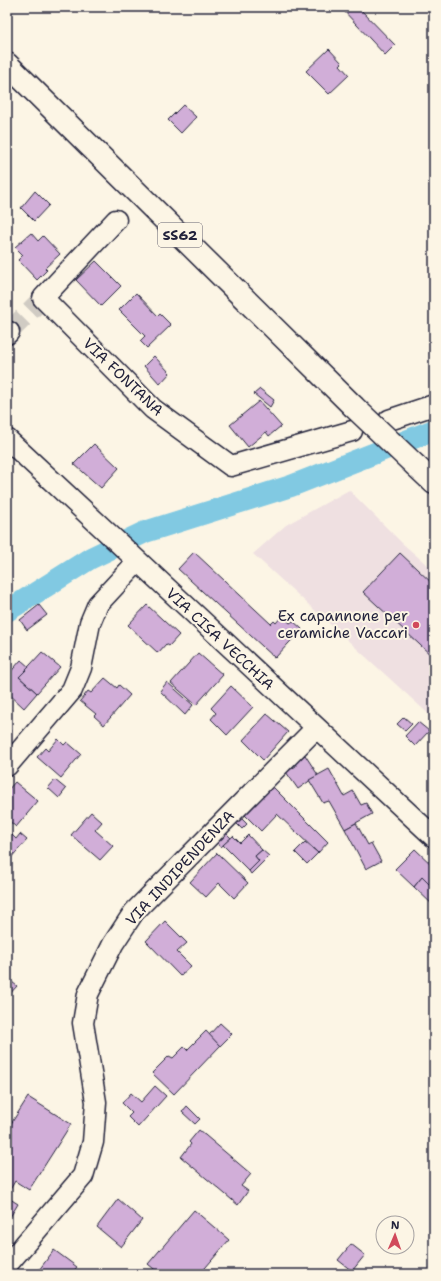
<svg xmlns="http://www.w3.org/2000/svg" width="441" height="1281" viewBox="0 0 441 1281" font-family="'Shantell Sans',sans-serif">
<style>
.built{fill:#efe0e1}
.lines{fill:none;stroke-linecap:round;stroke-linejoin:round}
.canal{stroke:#81c9e2;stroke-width:22}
.building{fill:#d1aed8;stroke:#22223b}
.minor-tunnel{stroke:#d0cbc3;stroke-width:20;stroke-dasharray:20 10;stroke-linecap:butt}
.minor-casing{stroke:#22223b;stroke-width:23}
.primary-casing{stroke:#22223b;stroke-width:25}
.minor{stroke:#fcf5e5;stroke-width:20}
.primary{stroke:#fcf5e5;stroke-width:22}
.primary-bridge-casing{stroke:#22223b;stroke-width:25;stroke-linecap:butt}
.primary-bridge{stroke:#fcf5e5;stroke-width:22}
.poi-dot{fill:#d1495b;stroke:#fcf5e5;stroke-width:1.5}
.labels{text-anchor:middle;stroke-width:4;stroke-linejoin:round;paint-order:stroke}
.shield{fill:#fcf5e5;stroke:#63616e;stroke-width:1}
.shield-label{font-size:14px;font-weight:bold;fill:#22223b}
.street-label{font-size:15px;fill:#22223b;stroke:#fcf5e5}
.poi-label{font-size:15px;fill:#22223b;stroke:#fcf5e5;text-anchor:end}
</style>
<rect width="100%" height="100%" fill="#fcf5e5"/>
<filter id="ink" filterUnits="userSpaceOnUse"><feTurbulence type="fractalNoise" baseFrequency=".025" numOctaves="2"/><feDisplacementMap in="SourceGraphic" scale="8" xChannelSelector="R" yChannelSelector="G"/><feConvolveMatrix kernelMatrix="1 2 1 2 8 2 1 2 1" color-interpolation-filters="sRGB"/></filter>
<g filter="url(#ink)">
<path class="built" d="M349,490L402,543L434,571V719L253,554L286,525Z"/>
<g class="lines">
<path class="canal" d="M7,611L91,558L145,532L291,486L434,430"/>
</g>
<g class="building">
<path d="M346,7H356L360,9L395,45L385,55L343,10Z"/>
<path d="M329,49L342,63L340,65L349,75L329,94L306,71Z"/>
<path d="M183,105L196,117L181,133L168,120Z"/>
<path d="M35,191L49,205L34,221L21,208Z"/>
<path d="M31,233L38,241L43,236L60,254L45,268L47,270L37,280L18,260L23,255L15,247Z"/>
<path d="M96,261L121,286L101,306L76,280Z"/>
<path d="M136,293L158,316L160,314L171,325L147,348L140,341L145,336L119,310Z"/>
<path d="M154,356L170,373L160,384L144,366Z"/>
<path d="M260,389L274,400L270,407L254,394Z"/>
<path d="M259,401L281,426L269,436L266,432L248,447L230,425Z"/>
<path d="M94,444L119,468L101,488L74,464Z"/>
<path d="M194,552L271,624L274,621L276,623L282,616L290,623L293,621L302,629L275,658L178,569Z"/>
<path d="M400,553L434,585V658L363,592Z"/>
<path d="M39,605L47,615L27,630L20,620Z"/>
<path d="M147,605L179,635L169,646L166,644L158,653L128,625Z"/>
<path d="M42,652L60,667L37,693L19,677Z"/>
<path d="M198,653L223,675L196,705L171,683Z"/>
<path d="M21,660L29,667L19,677L37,693L24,708L7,692V676Z"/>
<path d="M105,678L117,688L119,685L130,695L104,725L94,716L96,714L80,701L88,691L91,693Z"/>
<path d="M167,682L193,705L185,715L160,691Z"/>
<path d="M231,686L253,707L227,735L211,719L216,713L211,708Z"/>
<path d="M267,714L288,732L263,760L243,740Z"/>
<path d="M404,717L412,724L405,731L397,724Z"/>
<path d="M418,722L429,731L415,746L405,736Z"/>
<path d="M7,727L11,731L7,735Z"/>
<path d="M58,739L64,745L67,742L81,754L61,778L37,757L45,748L48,751Z"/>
<path d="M434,753V762L429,758Z"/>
<path d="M305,755L318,775L298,789L286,772L296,766L295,762Z"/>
<path d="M329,769L344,796L353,791L361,805L366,803L372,814L345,829L329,801L323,803L309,780Z"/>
<path d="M55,780L66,789L59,798L48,788Z"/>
<path d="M15,782L38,801L16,827L7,819V791Z"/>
<path d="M272,786L328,842L318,853L277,814L261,831L244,814Z"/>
<path d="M91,812L102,822L95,830L113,846L100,860L71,835Z"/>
<path d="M238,815L247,824L242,829L233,820Z"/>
<path d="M356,823L368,845L371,843L381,861L366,869L345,829Z"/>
<path d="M7,830L16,839L20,834L27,840L7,862Z"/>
<path d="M224,831L231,838L221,847L215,840Z"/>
<path d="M248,835L262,850L255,856L259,861L249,871L223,845L233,836L240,843Z"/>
<path d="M305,842L318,853L307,864L295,852Z"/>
<path d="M415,849L434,867V889L422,877L414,887L395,869Z"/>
<path d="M262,850L269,856L251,874L249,871L259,861L255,856Z"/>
<path d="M217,853L248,883L234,898L219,883L206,897L190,882Z"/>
<path d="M422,877L434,889V906L414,887Z"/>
<path d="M165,921L187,943L177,952L191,966L180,976L146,941Z"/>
<path d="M7,978L17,986L7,997Z"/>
<path d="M220,1023L232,1034L220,1046L209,1035Z"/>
<path d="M206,1031L220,1046L174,1094L152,1073L169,1056L173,1058L184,1047L187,1050Z"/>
<path d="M155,1086L166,1096L138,1127L128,1117L132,1113L122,1103L131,1093L141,1102Z"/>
<path d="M28,1097L71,1124L29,1190L15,1181L7,1195V1130Z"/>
<path d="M187,1106L200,1119L195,1124L182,1112Z"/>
<path d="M199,1130L251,1174L241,1186L248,1191L238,1205L181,1157L191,1144L189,1142Z"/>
<path d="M7,1197L18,1204L7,1222Z"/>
<path d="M118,1199L142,1220L121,1247L97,1227Z"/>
<path d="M194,1210L229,1240L200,1274H160L148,1264Z"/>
<path d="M351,1244L365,1255L352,1271L338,1260Z"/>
<path d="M54,1250L77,1267L71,1274H36Z"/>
</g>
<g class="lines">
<path class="minor-tunnel" d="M9,332L43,298"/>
<g class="minor-casing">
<g id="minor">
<path d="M116,220L43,298L153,409L231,466L352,431"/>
<path d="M7,334L9,332"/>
<path d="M389,420L434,405"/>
<path d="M7,439L434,837"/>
<path d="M7,766L72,690L81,668L90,623L98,604L137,562"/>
<path d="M7,1265L83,1176L93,1142L96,1102L83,1023L88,994L113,944L134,912L316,728"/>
</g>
</g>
<g class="primary-casing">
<g id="primary">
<path d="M7,64L353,406"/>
<path d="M416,466L434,483"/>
</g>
</g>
<use href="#minor" class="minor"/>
<use href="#primary" class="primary"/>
<g class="primary-bridge-casing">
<path id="primary-bridge" d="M353,406L416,466"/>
</g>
<use href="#primary-bridge" class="primary-bridge"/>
</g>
</g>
<circle class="poi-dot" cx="416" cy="625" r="4"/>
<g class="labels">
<rect class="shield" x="158" y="223" width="44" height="24" rx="3"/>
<g class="shield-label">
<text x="180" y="240">SS62</text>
</g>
<g class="street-label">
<text transform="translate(123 377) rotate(44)" y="5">VIA FONTANA</text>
<text transform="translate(220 639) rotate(43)" y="5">VIA CISA VECCHIA</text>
<text transform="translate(180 868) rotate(-47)" y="5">VIA INDIPENDENZA</text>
</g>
<g class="poi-label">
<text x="408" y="621">Ex capannone per<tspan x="408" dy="17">ceramiche Vaccari</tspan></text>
</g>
</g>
<rect width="441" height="1281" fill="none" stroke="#fcf5e5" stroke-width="24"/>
<rect x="12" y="12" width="417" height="1257" fill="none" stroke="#22223b" stroke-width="1.5" filter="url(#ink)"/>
<g transform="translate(395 1235) rotate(2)"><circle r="19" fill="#fcf5e5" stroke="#a5a1a1"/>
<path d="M0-3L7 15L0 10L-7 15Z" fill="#d1495b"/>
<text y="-6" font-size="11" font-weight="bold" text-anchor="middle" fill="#22223b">N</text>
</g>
</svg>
